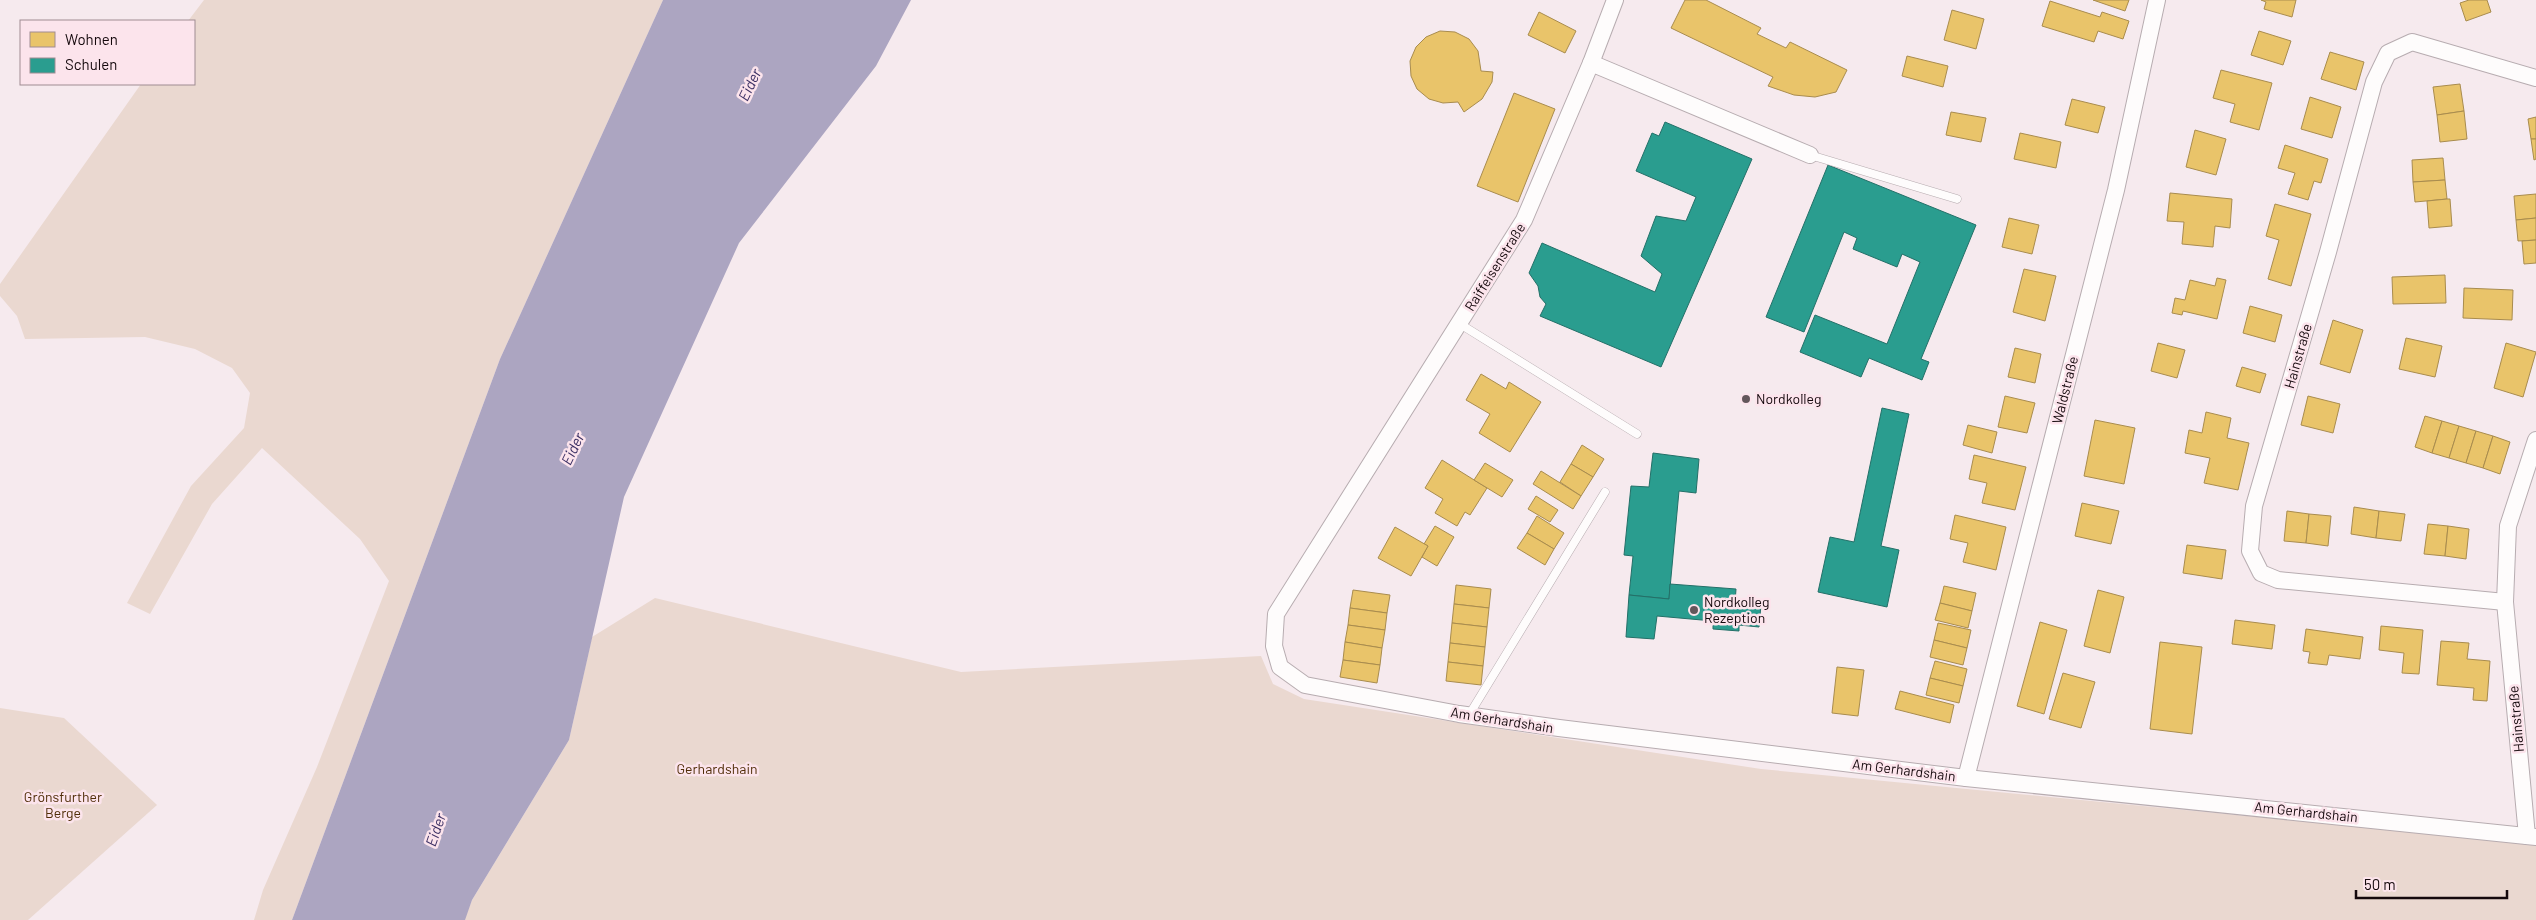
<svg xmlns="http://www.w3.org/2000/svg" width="2536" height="920" viewBox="0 0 2536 920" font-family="Barlow,sans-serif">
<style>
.green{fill:#ead8d0}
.water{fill:#aca5c1}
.homes{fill:#e9c46a;stroke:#a98c4e}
.schools{fill:#2a9d8f;stroke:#237068}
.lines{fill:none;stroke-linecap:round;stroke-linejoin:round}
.lane-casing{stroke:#b7acb0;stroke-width:9}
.street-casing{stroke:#b7acb0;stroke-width:18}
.lane{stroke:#fefcfc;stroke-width:8}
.street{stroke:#fefcfc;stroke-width:16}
.poi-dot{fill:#63575b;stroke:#fce4ec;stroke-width:2}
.labels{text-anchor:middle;stroke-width:5;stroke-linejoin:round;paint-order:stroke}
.street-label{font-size:14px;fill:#14080c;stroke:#fce4ec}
.poi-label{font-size:14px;fill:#14080c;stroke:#fce4ec;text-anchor:start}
.park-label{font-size:14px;fill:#502d08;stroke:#fce4ec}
.water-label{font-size:15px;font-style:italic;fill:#3c3064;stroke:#fce4ec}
</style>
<rect width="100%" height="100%" fill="#f6eaee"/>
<g class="green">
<path d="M204,0H663L500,359L292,920H254L263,890L317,767L389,581L360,539L262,448L212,504L150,614L127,603L191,486L244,428L250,393L232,368L195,349L145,337L25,339L17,316L0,296V284L141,84H194V21H188Z"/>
<path d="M655,598L961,672L1261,656L1273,684L1304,699L1761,769L2536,844V920H464L472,900L569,740L592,637Z"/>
<path d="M0,708L64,718L157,805L28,920H0Z"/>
</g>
<path class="water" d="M663,0H911L876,66L739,243L624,497L569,740L472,900L465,920H292L500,359Z"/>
<g class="homes">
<path d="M1685,0H1706L1761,28L1757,34L1786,48L1790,42L1847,70L1836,92L1815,97L1794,95L1768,86L1773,77L1671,28Z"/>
<path d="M2093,0H2129L2125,11Z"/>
<path d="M2261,0H2296L2292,17L2264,9L2266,2Z"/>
<path d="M2469,0H2487L2491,12L2466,21L2460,3Z"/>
<path d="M2050,1L2100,17L2102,12L2129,21L2123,39L2098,31L2094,42L2042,26Z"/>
<path d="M1952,10L1984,19L1976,49L1944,40Z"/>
<path d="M1539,12L1576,31L1565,53L1528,35Z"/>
<path d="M1440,31L1455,32L1469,39L1478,51L1481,71L1493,72L1492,82L1482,99L1464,112L1458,102L1443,103L1429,99L1417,89L1411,76L1410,61L1416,47L1426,37Z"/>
<path d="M2259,31L2291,41L2283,65L2251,55Z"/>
<path d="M2330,52L2364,62L2356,90L2321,79Z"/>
<path d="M1907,56L1948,66L1943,87L1902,76Z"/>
<path d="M2221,70L2272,83L2259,130L2230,122L2235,104L2213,98Z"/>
<path d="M2460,84L2464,111L2437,115L2433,87Z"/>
<path d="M1514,93L1555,109L1518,202L1477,186Z"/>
<path d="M2310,97L2341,107L2332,138L2301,129Z"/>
<path d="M2072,99L2105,107L2098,133L2065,125Z"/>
<path d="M2464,111L2467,139L2440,142L2437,115Z"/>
<path d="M1951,112L1986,118L1981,142L1946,135Z"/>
<path d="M2536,117V139H2531L2528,119Z"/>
<path d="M2195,130L2226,139L2216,175L2186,167Z"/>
<path d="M2020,133L2061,142L2056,168L2014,159Z"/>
<path d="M2531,139H2536V159L2534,160Z"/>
<path d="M2285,145L2328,159L2321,183L2314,181L2308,200L2288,194L2295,173L2278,168Z"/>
<path d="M2443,158L2445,180L2413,182L2412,160Z"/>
<path d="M2445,180L2447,199L2415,202L2413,182Z"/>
<path d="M2170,193L2232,199L2230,228L2215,226L2213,247L2182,244L2184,222L2167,221Z"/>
<path d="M2536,194V218L2516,220L2514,196Z"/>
<path d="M2447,199H2450L2452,226L2429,228L2427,201Z"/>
<path d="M2275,204L2311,214L2291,286L2268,279L2279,240L2266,236Z"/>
<path d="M2009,218L2039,225L2032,254L2002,247Z"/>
<path d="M2536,218V240L2518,241L2516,220Z"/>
<path d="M2536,240V263L2524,264L2522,241Z"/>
<path d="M2024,269L2056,276L2045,321L2013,312Z"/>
<path d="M2445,275L2446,303L2393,304L2392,277Z"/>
<path d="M2217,278L2226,280L2217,319L2183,311L2182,315L2172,313L2175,298L2185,300L2190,280L2215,286Z"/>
<path d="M2464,288L2513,290L2512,320L2463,318Z"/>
<path d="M2250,306L2282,315L2275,342L2243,333Z"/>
<path d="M2333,320L2363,330L2350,373L2320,364Z"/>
<path d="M2406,338L2442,346L2435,377L2399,369Z"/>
<path d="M2158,343L2185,350L2177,378L2151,371Z"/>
<path d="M2506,343L2536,352L2523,397L2494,388Z"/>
<path d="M2015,348L2041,354L2035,383L2008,377Z"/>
<path d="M2242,367L2266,374L2260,393L2236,386Z"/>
<path d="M1481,374L1506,389L1509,382L1541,402L1510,452L1479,433L1490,414L1466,400Z"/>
<path d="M2005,396L2035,403L2027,433L1998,427Z"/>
<path d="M2308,396L2340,404L2333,433L2301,425Z"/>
<path d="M2206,412L2231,418L2227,438L2249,443L2238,490L2204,483L2210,458L2185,453L2189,430L2202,433Z"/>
<path d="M2425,416L2442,421L2432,453L2415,447Z"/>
<path d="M2095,420L2135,428L2124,484L2084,476Z"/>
<path d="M2442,421L2459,426L2449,458L2432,453Z"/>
<path d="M1968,425L1997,432L1992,453L1963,445Z"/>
<path d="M2459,426L2476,431L2466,463L2449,458Z"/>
<path d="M2476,431L2493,436L2483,468L2466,463Z"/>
<path d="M2493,436L2510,442L2500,474L2483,468Z"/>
<path d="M1582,445L1604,459L1593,477L1571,464Z"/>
<path d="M1974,455L2026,467L2015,510L1982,503L1987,483L1969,479Z"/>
<path d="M1442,460L1487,488L1470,515L1465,512L1457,526L1435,513L1443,499L1425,488Z"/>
<path d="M1485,463L1513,480L1502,497L1474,480Z"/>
<path d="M1571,464L1593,477L1581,496L1560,482Z"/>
<path d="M1541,471L1581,496L1573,509L1533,484Z"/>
<path d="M1536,496L1558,510L1550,522L1528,509Z"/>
<path d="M2082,503L2119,511L2111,544L2075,536Z"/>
<path d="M2354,507L2379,511L2376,538L2351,534Z"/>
<path d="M2287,511L2309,514L2306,543L2284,541Z"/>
<path d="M2379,511L2405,514L2401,541L2376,538Z"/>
<path d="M2309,514L2331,516L2328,546L2306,543Z"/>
<path d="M1955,515L2006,527L1996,570L1963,562L1968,543L1950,539Z"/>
<path d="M1537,516L1564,533L1554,549L1527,533Z"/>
<path d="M2428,524L2448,526L2445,556L2424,554Z"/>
<path d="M1435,526L1454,537L1437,566L1422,557L1428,546L1424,544Z"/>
<path d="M2448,526L2469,529L2466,559L2445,556Z"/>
<path d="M1395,527L1428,546L1411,576L1378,558Z"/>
<path d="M1527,533L1554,549L1545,565L1517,548Z"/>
<path d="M2187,545L2226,550L2222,579L2183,573Z"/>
<path d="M1456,585L1491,589L1489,608L1454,604Z"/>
<path d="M1944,586L1976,593L1972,611L1940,603Z"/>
<path d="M1353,590L1390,595L1387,613L1350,608Z"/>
<path d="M2098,590L2124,597L2110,653L2084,646Z"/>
<path d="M1940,603L1972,611L1968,628L1935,620Z"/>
<path d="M1454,604L1489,608L1487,627L1452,623Z"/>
<path d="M1350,608L1387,613L1385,630L1348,625Z"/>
<path d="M2235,620L2275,625L2272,649L2232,644Z"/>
<path d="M2040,622L2067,630L2044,714L2017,706Z"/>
<path d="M1452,623L1487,627L1485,647L1450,643Z"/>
<path d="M1938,623L1971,630L1967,648L1934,640Z"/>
<path d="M1348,625L1385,630L1382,648L1345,642Z"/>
<path d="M2381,626L2423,630L2419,674L2402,673L2404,653L2379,650Z"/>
<path d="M2306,629L2363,637L2360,659L2329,655L2327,665L2308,663L2310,652L2303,651Z"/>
<path d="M1934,640L1967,648L1963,665L1930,657Z"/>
<path d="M2441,641L2469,643L2467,659L2490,661L2487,701L2473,700L2474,688L2437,685Z"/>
<path d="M1345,642L1382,648L1380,665L1343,660Z"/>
<path d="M2160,642L2202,647L2192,734L2150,729Z"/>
<path d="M1450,643L1485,647L1483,666L1448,662Z"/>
<path d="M1343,660L1380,665L1377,683L1340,677Z"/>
<path d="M1935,661L1967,669L1963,686L1930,678Z"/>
<path d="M1448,662L1483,666L1481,685L1446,681Z"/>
<path d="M1837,667L1864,670L1858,716L1832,713Z"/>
<path d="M2063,673L2095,682L2081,728L2049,719Z"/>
<path d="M1930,678L1963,686L1959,703L1926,695Z"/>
<path d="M1900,691L1954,705L1950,723L1895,709Z"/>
</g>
<g class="schools">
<path d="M1665,122L1752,159L1661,367L1540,316L1546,304L1540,297L1538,286L1529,273L1542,243L1655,292L1662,274L1641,256L1656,216L1686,221L1696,197L1636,171L1652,133L1659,136Z"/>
<path d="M1828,165L1976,225L1921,359L1929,362L1922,380L1869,358L1861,377L1800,352L1815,315L1887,344L1920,262L1902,254L1897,267L1853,249L1857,238L1844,232L1804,332L1766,317Z"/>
<path d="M1882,408L1909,414L1881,546L1899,550L1887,607L1818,592L1830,537L1854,542Z"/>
<path d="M1653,453L1699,459L1696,493L1679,491L1669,599L1629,595L1633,556L1624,555L1631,486L1649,487Z"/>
<path d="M1670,584L1736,589L1735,603L1761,605L1759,627L1739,625V631L1713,629V621L1657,616L1654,639L1626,637L1629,595L1669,599Z"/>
</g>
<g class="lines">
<g class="lane-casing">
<g id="lane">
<path d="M1810,155L1957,199"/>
<path d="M1460,324L1637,434"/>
<path d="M1469,715L1605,492"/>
</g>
</g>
<g class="street-casing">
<g id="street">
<path d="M1591,63L1615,0"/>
<path d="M1810,155L1591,63L1524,220L1276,614L1274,646L1280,667L1305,685L1459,714L1559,728L1966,778L2536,837"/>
<path d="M2505,602L2278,580L2261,573L2250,551L2254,506L2328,252L2374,82L2388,53L2412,42L2536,78"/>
<path d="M1966,778L2116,190L2157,0"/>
<path d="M2527,836L2505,602L2508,526L2536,440"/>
</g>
</g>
<use href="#lane" class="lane"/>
<use href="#street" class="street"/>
</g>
<g class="poi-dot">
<circle cx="1746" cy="399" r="5"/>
<circle cx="1694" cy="610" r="5"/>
</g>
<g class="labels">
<g class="street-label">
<text transform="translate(1495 267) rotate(-58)" y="5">Raiffeisenstraße</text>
<text transform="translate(2298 356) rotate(-74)" y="5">Hainstraße</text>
<text transform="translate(2065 390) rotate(-76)" y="5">Waldstraße</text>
<text transform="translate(2516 719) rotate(-95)" y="5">Hainstraße</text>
<text transform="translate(1502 720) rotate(9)" y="5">Am Gerhardshain</text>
<text transform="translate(1904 770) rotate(7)" y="5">Am Gerhardshain</text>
<text transform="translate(2306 812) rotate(6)" y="5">Am Gerhardshain</text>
</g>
<g class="poi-label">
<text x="1756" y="404">Nordkolleg</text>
<text x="1704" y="607">Nordkolleg<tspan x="1704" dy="16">Rezeption</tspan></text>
</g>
<g class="park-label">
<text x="717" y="774">Gerhardshain</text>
<text x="63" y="802">Grönsfurther<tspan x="63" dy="16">Berge</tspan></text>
</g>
<g class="water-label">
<text transform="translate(750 85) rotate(-64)" y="5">Eider</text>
<text transform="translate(573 449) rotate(-64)" y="5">Eider</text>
<text transform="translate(436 830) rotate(-71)" y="5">Eider</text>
</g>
</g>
<rect x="20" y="20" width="175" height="65" fill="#fce4ec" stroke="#9f8c92"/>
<rect x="30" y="32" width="25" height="15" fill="#e9c46a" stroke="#9f8c92"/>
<text x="65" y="45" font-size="15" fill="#14080c">Wohnen</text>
<rect x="30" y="58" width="25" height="15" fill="#2a9d8f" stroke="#9f8c92"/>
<text x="65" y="70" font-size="15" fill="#14080c">Schulen</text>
<path d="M2356 890v8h151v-8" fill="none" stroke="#14080c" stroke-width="2.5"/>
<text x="2364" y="890" font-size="15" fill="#14080c" stroke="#fce4ec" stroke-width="4" paint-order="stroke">50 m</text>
</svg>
